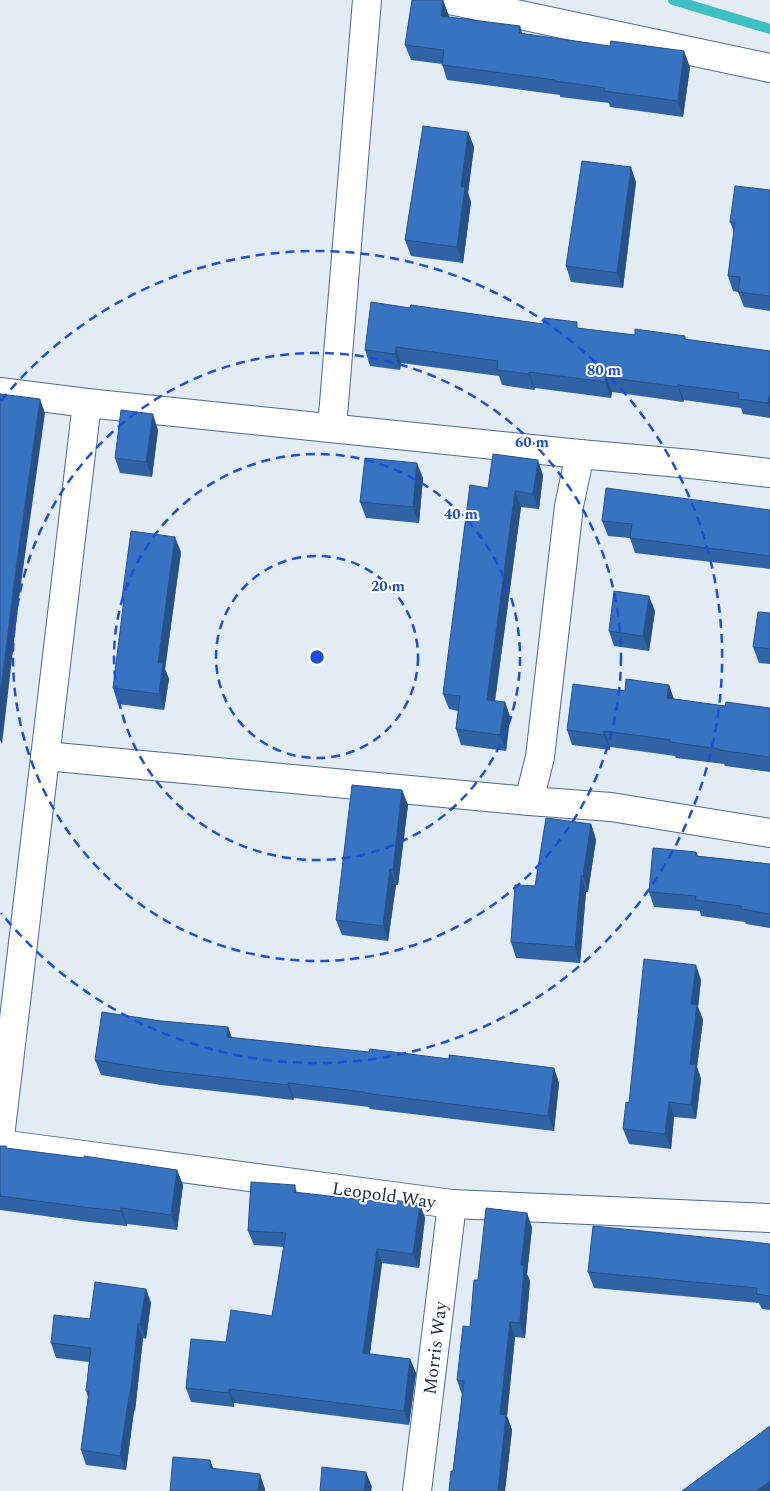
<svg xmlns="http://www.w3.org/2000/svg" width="770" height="1491" viewBox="0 0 770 1491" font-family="Spectral,serif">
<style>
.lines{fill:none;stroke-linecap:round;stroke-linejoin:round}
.stream{stroke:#3fc1c3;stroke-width:10}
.minor-casing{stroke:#486997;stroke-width:30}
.minor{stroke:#fff;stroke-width:28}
.wall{fill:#2f63a6}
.shaded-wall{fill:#265087}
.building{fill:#3773c1;stroke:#265087}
.ring{fill:none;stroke:#1d4ed8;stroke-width:2.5;stroke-dasharray:9 6}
.labels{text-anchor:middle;stroke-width:4;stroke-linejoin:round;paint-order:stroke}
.street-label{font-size:18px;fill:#1a283b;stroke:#fff}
.centre{fill:#1d4ed8;stroke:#fff;stroke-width:2.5}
.ring-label{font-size:15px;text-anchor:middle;font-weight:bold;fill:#1d4ed8;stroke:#fff;stroke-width:4;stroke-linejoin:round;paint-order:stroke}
</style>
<rect width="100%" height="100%" fill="#e3ebf5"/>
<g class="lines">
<path class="stream" d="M673,0L770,29"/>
<g class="minor-casing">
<g id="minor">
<path d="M450,0L770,68"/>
<path d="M0,392L87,403L580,454"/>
<path d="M332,428L367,0"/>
<path d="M770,473L691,464L580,454L569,506L540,757L529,801L611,807L770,833"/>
<path d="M45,756L529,801"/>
<path d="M0,1137L87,403"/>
<path d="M0,1144L452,1204L770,1218"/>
<path d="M417,1491L452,1204"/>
</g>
</g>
<use href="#minor" class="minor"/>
</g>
<g class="wall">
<path d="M443,0L449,17L522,33L690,67L683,117L610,107L609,103L560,97V95L447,80L442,64L411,60L405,45Z"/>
<path d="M468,132L474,147L468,193L471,202L463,263L411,256L405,240Z"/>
<path d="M636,182L623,288L571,282L566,266Z"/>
<path d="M770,190V311L744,307L738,292L733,291L728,276L734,232L730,222Z"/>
<path d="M543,324L635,335L685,336L686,339L770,351V418L743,414L741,408L684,400L683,402L612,392L611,398L535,388L534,390L502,385L499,376L401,363L400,370L370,366L365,350Z"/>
<path d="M158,430L152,477L120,473L115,458Z"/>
<path d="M543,475L539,509L521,507L495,701L505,702L510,717L506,751L461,745L456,729L458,711L449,709L443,694L488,488Z"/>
<path d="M423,478L419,523L366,518L360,502Z"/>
<path d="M770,510V569L635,553L630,538L608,536L602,521Z"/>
<path d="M181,552L165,669L169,679L164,710L118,704L113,688L124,603L122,598Z"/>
<path d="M655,611L649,651L614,646L609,631Z"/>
<path d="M770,613V664L759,663L753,647Z"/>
<path d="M669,685L674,699L725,706L770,708V772L725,766L724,764L676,758L675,756L610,747V750L572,745L567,730L625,691Z"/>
<path d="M402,790L408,805L398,885H396L388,941L342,935L336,920Z"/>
<path d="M591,824L596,840L588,892H586L580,963L516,958L511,942L535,886Z"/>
<path d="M696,852L698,856L770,864V928L746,924L745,922L701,916L700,911L654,907L649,892Z"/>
<path d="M701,980L698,1007L703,1020L697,1067L701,1079L696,1119L674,1117L671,1149L629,1144L623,1129L629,1103Z"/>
<path d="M161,1021L228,1027L232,1038L369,1052L554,1068L559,1083L554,1131L370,1109L369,1107L294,1098L293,1100L161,1085L101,1075L95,1060Z"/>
<path d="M0,1146H6L7,1149L177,1170L183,1185L177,1230L127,1224V1226L89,1222L0,1210Z"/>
<path d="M295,1185L297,1193L373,1201L420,1204L425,1218L419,1268L382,1263L370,1354L410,1359L416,1373L409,1425L234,1403V1407L191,1402L186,1388L226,1342L272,1316L284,1247L254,1245L248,1231Z"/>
<path d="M527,1213L532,1228L527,1274L530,1281L525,1338L515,1337L507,1416L512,1430L505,1491H449L453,1471L462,1395L457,1380L470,1327L478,1280Z"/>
<path d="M770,1244V1310L762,1309L759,1303L594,1288L588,1272Z"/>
<path d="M146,1289L151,1303L146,1339L143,1338L135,1411H134L126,1470L86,1465L81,1450L88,1397L86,1391L89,1362L56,1358L51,1343L90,1319Z"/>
</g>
<g class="shaded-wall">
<path d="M443,0L449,16L447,31L441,16Z"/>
<path d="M520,26L525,42L519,33Z"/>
<path d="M684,51L690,67L683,117L678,101Z"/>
<path d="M468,132L474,147L468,193L471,202L463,263L457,247L461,186Z"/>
<path d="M631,167L636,182L623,288L617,273Z"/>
<path d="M396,347L401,363L400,370L395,354Z"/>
<path d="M529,372L535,388L534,390L529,374Z"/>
<path d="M606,377L612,392L611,398L605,382Z"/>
<path d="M678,385L684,400L683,402L678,387Z"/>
<path d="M769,396L770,398V408L768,403Z"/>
<path d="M40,399L45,413L20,591L2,744L0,740V697L15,576Z"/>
<path d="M153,414L158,430L152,477L146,462Z"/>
<path d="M538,460L543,475L539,509L533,494Z"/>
<path d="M417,463L423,478L419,523L413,507Z"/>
<path d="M515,491L521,507L493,715L487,700Z"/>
<path d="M175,537L181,552L165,669L169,679L164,710L159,694L158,663Z"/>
<path d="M649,596L655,611L649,651L643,636Z"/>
<path d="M669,685L674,700L667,698Z"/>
<path d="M505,702L510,717L506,751L500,735Z"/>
<path d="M604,731L610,747V750L604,735Z"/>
<path d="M402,790L408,805L398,885L393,870Z"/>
<path d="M591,824L596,840L588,892L583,876Z"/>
<path d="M390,869L396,885L388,941L383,926Z"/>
<path d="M581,876L586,892L580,963L575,947Z"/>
<path d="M696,965L701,980L698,1007L703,1020L697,1067L701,1079L696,1119L691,1105L690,1064L691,1004Z"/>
<path d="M228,1027L233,1043L227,1037Z"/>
<path d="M554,1068L559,1083L554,1131L548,1116Z"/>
<path d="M288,1083L294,1098L293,1100L288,1085Z"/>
<path d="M669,1102L674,1117L671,1149L665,1134Z"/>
<path d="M177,1170L183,1185L177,1230L171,1215Z"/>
<path d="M420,1204L425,1218L419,1268L413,1254Z"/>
<path d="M121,1208L127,1224V1226L121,1211Z"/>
<path d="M527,1213L532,1228L527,1274L530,1281L525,1338L520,1323L521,1265Z"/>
<path d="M377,1249L382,1263L368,1367L363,1353Z"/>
<path d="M146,1289L151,1303L146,1339L140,1324Z"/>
<path d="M510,1322L515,1337L507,1416L512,1430L505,1491H498L500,1414Z"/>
<path d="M138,1324L143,1338L135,1411L130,1396Z"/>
<path d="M410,1359L416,1373L409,1425L404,1411Z"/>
<path d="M229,1389L234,1403V1407L229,1393Z"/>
<path d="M129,1396L134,1411L126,1470L120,1456Z"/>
<path d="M210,1460L216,1475L210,1468Z"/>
<path d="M366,1472L372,1487L371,1491H364Z"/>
<path d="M260,1474L265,1489V1491H258Z"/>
<path d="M770,1481V1491H756Z"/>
</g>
<g class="building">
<path d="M412,0H443L441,16L520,26L519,33L610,46L611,41L684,51L678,101L604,91L605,88L555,81V80L442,65L444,50L405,45Z"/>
<path d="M423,126L468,132L461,186L465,187L457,247L405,240Z"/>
<path d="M582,161L631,167L617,273L566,266Z"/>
<path d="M735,186L770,190V296L738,292L740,277L728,276L735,222H730Z"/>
<path d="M371,302L410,308L411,305L543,324L544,318L577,322V328L635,335V329L685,336L684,339L770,351V396H769L768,403L738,399L739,393L678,385V387L606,377L605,382L529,372V374L497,370L498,361L396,347L395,354L365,350Z"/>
<path d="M0,394L40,399L15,576L0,697Z"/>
<path d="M121,410L153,414L146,462L115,458Z"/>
<path d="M493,454L538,460L533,494L515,491L487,700L505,702L500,735L456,729L460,696L443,694L470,485L488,488Z"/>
<path d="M365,458L417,463L413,507L360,502Z"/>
<path d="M606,488L770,510V556L630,538L632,524L602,521Z"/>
<path d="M131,531L175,537L158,663H163L159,694L113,688L124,599L122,598Z"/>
<path d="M614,591L649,596L643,636L609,631Z"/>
<path d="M758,612L770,613V649L753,647Z"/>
<path d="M626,679L669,685L667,698L725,706L726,702L770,708V757L719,750V749L670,742L671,740L604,731V735L567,730L573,684L625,691Z"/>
<path d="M352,785L402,790L393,870L390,869L383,926L336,920Z"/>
<path d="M546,818L591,824L583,876H581L575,947L511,942L515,885L535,886Z"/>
<path d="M653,848L696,852V856L770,864V914L741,909V906L695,900L696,896L649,892Z"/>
<path d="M644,959L696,965L691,1004L697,1005L690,1064H696L691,1105L669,1102L665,1134L623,1129L626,1102L629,1103Z"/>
<path d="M102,1012L161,1021L228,1027L227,1037L369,1052L370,1049L449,1059V1055L554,1068L548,1116L364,1093V1092L288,1083V1085L155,1070L95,1060Z"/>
<path d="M0,1146H6V1148L84,1158V1156L177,1170L171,1215L121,1208V1211L83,1207L0,1196Z"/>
<path d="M251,1182L295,1185L294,1192L373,1201V1197L420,1204L413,1254L377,1249L363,1353L410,1359L404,1411L229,1389V1393L186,1388L191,1339L226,1342L231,1310L272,1316L286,1233L248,1231Z"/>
<path d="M486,1208L527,1213L521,1265L524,1266L520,1323L510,1322L500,1414L506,1415L498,1491H449L451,1471H453L464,1381L457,1380L463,1326L470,1327L474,1280H478Z"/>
<path d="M593,1226L753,1242L770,1244V1296L756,1294L757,1288L588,1272Z"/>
<path d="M95,1282L146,1289L140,1324H138L130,1396H129L120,1456L81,1450L89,1392L86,1391L91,1348L51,1343L54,1315L90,1319Z"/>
<path d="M770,1426V1481L756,1491H682Z"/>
<path d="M173,1457L210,1460V1468L260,1474L258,1491H170Z"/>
<path d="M322,1467L366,1472L364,1491H320Z"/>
</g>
<g class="ring">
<circle cx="317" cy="657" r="101"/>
<circle cx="317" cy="657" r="203"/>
<circle cx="317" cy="657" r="304"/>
<path d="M1 401A406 406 0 1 1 1 913"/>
</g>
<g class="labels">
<g class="street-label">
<text transform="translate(384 1195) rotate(8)" y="6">Leopold Way</text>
<text transform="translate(435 1348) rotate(-83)" y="6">Morris Way</text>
</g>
</g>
<circle cx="317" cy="657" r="8" class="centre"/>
<g class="ring-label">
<text x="604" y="375">80 m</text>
<text x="532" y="447">60 m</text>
<text x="461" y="519">40 m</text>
<text x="388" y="591">20 m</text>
</g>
</svg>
